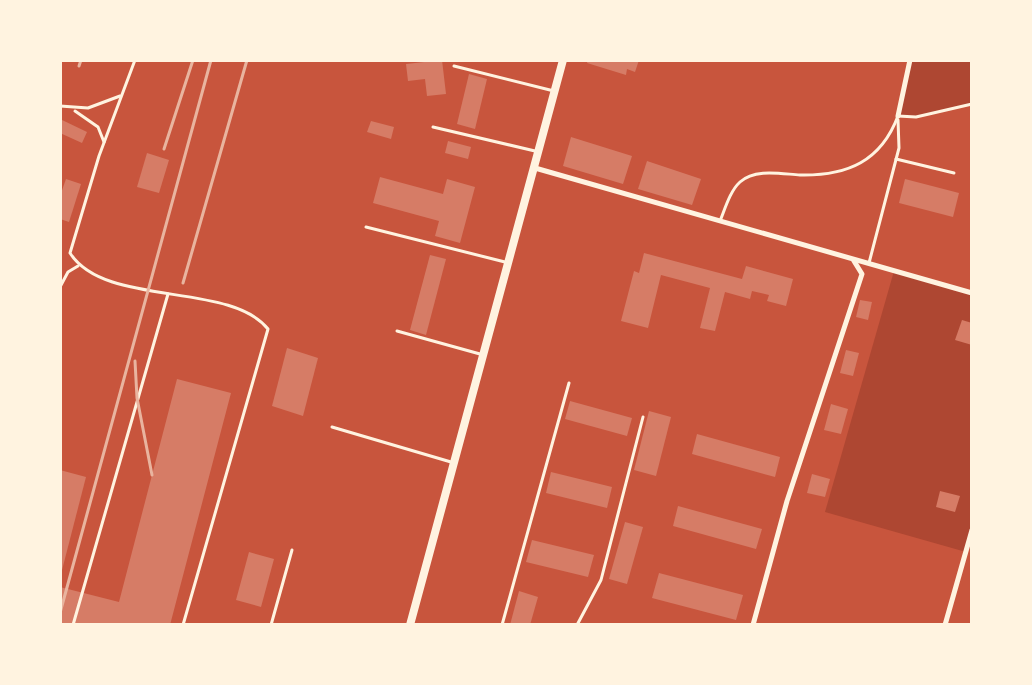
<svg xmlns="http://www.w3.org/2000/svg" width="1032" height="685" viewBox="0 0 1032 685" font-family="'Times New Roman',serif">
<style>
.green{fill:#ae4732}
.building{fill:#d67c66}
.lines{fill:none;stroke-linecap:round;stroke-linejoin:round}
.service{stroke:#fff3e0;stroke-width:3}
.minor{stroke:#fff3e0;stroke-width:5}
.trunk{stroke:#fff3e0;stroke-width:8}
.rail{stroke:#e9b49f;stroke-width:3}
</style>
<rect width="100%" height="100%" fill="#c8553d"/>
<g class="green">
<path d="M910,60H972V104L916,117L898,116Z"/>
<path d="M894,271L972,293V530L966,552L825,512Z"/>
</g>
<g class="building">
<path d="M442,60L446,94L427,96L425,79L408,81L406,64Z"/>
<path d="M588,60H639L635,72L627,69L626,75L587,63Z"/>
<path d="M469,74L487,79L475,129L457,124Z"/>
<path d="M60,119L87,132L82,143L60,133Z"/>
<path d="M371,121L394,127L391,139L367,132Z"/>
<path d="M571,137L632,156L623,184L563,166Z"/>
<path d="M448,141L471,147L468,159L445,153Z"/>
<path d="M147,153L169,160L159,193L137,187Z"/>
<path d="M647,161L701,179L692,205L638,189Z"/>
<path d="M380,177L443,194L447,179L475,187L460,243L435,236L439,221L373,203Z"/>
<path d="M66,179L81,184L69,222L60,219V196Z"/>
<path d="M905,179L959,193L953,217L899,203Z"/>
<path d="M644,253L742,279L746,266L793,279L786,306L767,301L769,295L752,291L750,299L725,292L715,331L700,328L710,288L661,275L648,328L621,321L634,271L639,273Z"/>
<path d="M430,255L446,259L426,335L410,330Z"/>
<path d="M860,300L872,302L868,320L856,317Z"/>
<path d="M962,320L972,323V345L955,340Z"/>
<path d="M287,348L318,358L303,416L272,406Z"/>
<path d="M846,350L859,353L853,376L840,373Z"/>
<path d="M177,379L231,393L170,625H60V587L119,602Z"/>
<path d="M570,401L632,418L627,436L565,419Z"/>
<path d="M831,404L848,409L841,434L824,430Z"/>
<path d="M649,411L671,417L656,476L634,470Z"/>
<path d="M697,434L780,457L775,477L692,454Z"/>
<path d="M60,470L86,477L61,574H60Z"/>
<path d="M551,472L612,487L607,508L546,493Z"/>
<path d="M812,474L830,479L825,497L807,493Z"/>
<path d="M940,491L960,496L955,512L936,507Z"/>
<path d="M678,506L762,529L756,549L673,526Z"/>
<path d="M625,522L643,527L627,584L609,579Z"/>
<path d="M532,540L594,555L588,577L526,562Z"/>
<path d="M249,552L274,559L261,607L236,600Z"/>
<path d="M659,573L743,595L736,620L652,598Z"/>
<path d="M519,591L538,597L530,625H510Z"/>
</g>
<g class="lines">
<g class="service">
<path d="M135,60L99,156L70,253C105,308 230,281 268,329L183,625"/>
<path d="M860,60H882"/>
<path d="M454,66L554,91"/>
<path d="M60,106L88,108L120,96"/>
<path d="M75,111L98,127L104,142"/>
<path d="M898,116L916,117L972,104"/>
<path d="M433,127L535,151"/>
<path d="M896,159L954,173"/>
<path d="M720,221C725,209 730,191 740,182C755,168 782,174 800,175C848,176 881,161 898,116"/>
<path d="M366,227L505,262"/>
<path d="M869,263L899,148L898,120"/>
<path d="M60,287L68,272L78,266"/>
<path d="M397,331L480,354"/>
<path d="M332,427L451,462"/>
<path d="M73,625L168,294"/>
<path d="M271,625L292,550"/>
<path d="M502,625L569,383"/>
<path d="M577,625L601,580L643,417"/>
</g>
<g class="minor">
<path d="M898,116L910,60"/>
<path d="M535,168L972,293"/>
<path d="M753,625L787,501L862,274L854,261"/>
<path d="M945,625L972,530"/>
</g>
<path class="trunk" d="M410,625L563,60"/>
<g class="rail">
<path d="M79,66L81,60"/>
<path d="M164,149L193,60"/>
<path d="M183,283L247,60"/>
<path d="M135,361L137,398L152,475"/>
<path d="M60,613L211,60"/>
</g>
</g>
<rect width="1032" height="685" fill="none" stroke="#fff3e0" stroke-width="124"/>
</svg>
